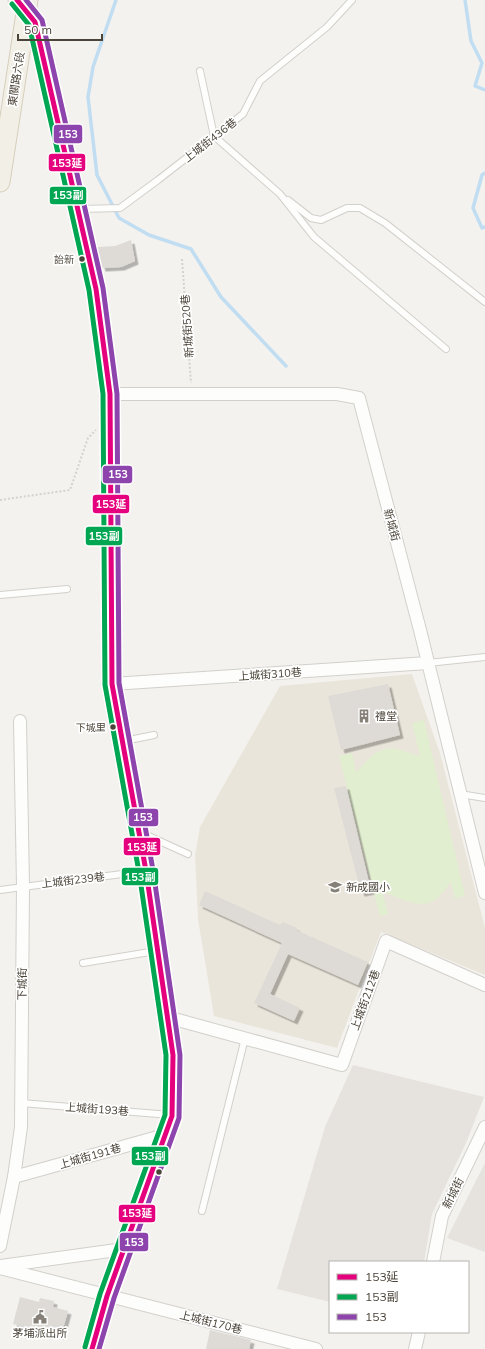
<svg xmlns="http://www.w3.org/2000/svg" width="485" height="1349" viewBox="0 0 485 1349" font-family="Mulish,'Noto Sans TC',sans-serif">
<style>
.industrial{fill:#e6e2de}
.education{fill:#eae5da}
.green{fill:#e1eecf}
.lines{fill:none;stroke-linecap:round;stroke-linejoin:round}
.stream{stroke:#c0ddf1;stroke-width:3.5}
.building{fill:#dedbd6;filter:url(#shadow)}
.lane-casing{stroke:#d2d0cb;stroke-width:8}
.street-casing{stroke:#d2d0cb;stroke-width:14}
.secondary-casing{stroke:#d3cfc5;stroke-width:19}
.primary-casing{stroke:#d6cebb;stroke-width:21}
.path{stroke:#d3d2cc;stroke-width:2;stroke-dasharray:2 2;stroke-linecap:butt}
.lane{stroke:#fdfdfc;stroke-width:6}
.street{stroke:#fdfdfc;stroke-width:12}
.secondary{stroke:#f7f6f1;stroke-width:17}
.primary{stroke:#f2efe6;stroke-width:19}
.bus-1-casing{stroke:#fff;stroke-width:8}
.bus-2-casing{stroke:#fff;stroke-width:8}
.bus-3-casing{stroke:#fff;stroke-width:8}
.bus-1{stroke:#e5007d;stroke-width:5}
.bus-2{stroke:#00a651;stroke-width:5}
.bus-3{stroke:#8e44ad;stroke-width:5}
.bus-dot{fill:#4b4439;stroke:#fff;stroke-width:1.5}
.labels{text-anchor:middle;stroke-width:3.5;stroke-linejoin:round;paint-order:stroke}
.bus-label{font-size:10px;fill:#4b4439;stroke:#fff;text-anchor:end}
.street-label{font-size:11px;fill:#4b4439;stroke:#fff}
.poi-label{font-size:11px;fill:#4b4439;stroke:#fff;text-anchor:start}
.line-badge{stroke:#fff;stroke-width:1.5}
.badge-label{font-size:11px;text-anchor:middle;font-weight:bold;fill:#fff}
</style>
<defs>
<filter id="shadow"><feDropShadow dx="3.5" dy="3.5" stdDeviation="0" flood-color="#0004"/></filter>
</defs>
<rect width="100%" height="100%" fill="#f4f2ee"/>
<g class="industrial">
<path d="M353,1065L484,1097L466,1143L432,1214L424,1262H330V1302L277,1289L325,1127Z"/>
<path d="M485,1163V1252L447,1238Z"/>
</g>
<path class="education" d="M412,674L440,753L485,928V975L381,932L337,1048L214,1016L198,919L195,855L200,827L280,686Z"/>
<path class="green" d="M424,720L465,896L455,898L451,882C445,889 439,899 431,902C416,908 396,897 382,891L388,914L380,916L339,756L352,753L356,773C367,761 377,746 395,749C404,750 411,754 420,756L412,723Z"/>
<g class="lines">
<g class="stream">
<path d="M116,0L93,67L88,97L97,175L119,218L149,235L191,249L221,297L286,366"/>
<path d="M465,0L471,41L482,63L475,86L485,90"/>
<path d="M485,173L482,175L473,208L482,228L485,227"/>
</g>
</g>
<g class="building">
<path d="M131,240L135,261L121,267L102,268L97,247L115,246Z"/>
<path d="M388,684L400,735L341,750L328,696Z"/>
<path d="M346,786L371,891L361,893L334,788Z"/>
<path d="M205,891L280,925L283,922L297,928L296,930L368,962L358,985L288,954L270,994L300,1008L294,1021L254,1003L282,943L199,905Z"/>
<path d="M20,1297L39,1302L40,1298L54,1301L53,1307L68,1311L61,1336L13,1324Z"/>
<path d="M210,1330L251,1340L249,1349H206Z"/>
</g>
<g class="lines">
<g class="lane-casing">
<g id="lane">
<path d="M200,71L214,136L280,194L314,237L446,349"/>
<path d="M288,200L311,218L321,220L347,208H360L385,223L485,302"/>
<path d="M80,209L120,208L158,180L243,114L260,81L327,27L352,0"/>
<path d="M0,595L67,589"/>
<path d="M428,663L485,657"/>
<path d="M124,741L154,735"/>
<path d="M460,794L485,798"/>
<path d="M142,833L188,854"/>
<path d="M0,890L145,871"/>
<path d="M83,963L156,951"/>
<path d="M21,1103L171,1115"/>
<path d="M202,1211L245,1038"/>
</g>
</g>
<g class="street-casing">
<g id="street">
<path d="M110,394H337L359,398L420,630L485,893"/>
<path d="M112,684L428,663"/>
<path d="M167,1017L342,1065L386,941L485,985"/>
<path d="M14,1177L165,1135"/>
<path d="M0,1246L14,1177L21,1127L23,886L20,721"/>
<path d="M433,1262L442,1216L485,1127"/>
<path d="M1,1266L124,1249"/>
<path d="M0,1268L316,1349"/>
<path d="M415,1349L419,1332"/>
</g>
</g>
<g class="secondary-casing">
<path id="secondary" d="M17,0L35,22L96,289L110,394L112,684L146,871L173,1055L172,1116L107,1296L92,1349"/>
</g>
<g class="primary-casing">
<path id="primary" d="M0,182L28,0"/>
</g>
<g class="path">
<path d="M182,259L191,383"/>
<path d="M0,500L70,490L88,438L96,430"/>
</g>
<use href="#lane" class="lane"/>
<use href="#street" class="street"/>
<use href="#secondary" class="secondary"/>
<use href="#primary" class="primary"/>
<g class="bus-1-casing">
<path id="bus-1" d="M17,0L35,22L96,289L110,394L112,684L146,871L173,1055L172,1116L107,1296L92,1349"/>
</g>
<g class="bus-2-casing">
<path id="bus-2" d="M12,4L29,25L89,290L103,394L105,685L139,872L166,1055L165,1115L100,1294L85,1347"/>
</g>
<g class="bus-3-casing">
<path id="bus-3" d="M26,0L42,20L103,288L117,394L119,683L153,870L180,1055L179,1118L114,1298L99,1349"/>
</g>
<use href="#bus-1" class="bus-1"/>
<use href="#bus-2" class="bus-2"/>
<use href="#bus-3" class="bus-3"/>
</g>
<defs>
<g id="building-bare" transform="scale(1.08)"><path d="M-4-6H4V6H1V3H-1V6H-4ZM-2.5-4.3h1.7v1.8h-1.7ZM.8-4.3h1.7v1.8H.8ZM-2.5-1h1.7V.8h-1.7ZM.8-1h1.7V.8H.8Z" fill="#868178" stroke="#fff" stroke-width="2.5" paint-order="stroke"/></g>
<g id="school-bare" transform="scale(1.08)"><path d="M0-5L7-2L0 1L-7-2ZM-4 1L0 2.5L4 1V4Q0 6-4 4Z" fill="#868178" stroke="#fff" stroke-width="2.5" paint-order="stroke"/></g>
<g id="civic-bare" transform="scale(1.08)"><path d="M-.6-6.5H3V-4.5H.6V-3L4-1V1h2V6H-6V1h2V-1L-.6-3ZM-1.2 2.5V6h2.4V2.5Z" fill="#868178" stroke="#fff" stroke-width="2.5" paint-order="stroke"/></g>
</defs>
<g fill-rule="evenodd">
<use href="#building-bare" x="364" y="716"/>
<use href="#school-bare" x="335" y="887"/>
<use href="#civic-bare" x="40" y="1317"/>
</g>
<g class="bus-dot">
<circle cx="82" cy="259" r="3.5"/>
<circle cx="113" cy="727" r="3.5"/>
<circle cx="159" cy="1172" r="3.5"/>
</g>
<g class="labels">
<g class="bus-label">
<text x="74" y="263">詒新</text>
<text x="106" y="731">下城里</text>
</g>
<g class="street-label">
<text transform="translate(16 79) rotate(-81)" y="4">東關路六段</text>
<text transform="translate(210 140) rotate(-38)" y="4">上城街436巷</text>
<text transform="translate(187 326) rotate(-94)" y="4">新城街520巷</text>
<text transform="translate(392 525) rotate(75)" y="4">新城街</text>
<text transform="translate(270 674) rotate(-4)" y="4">上城街310巷</text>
<text transform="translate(73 880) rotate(-7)" y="4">上城街239巷</text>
<text transform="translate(22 984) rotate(-89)" y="4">下城街</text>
<text transform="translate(365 1000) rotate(-70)" y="4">上城街212巷</text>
<text transform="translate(97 1109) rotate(4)" y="4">上城街193巷</text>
<text transform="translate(90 1156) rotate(-16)" y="4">上城街191巷</text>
<text transform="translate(453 1193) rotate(-64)" y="4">新城街</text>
<text transform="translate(211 1322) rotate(14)" y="4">上城街170巷</text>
</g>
<g class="poi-label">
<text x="375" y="720">禮堂</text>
<text x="346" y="891">新成國小</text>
<text x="40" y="1337" text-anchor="middle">茅埔派出所</text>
</g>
</g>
<g class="line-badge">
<rect x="53" y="124" width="30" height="20" rx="4" fill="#8e44ad"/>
<rect x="48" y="153" width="38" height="19" rx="4" fill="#e5007d"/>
<rect x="49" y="186" width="38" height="19" rx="4" fill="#00a651"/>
<rect x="102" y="465" width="31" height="19" rx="4" fill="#8e44ad"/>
<rect x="92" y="494" width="38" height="20" rx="4" fill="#e5007d"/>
<rect x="85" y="526" width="38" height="20" rx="4" fill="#00a651"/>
<rect x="128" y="808" width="31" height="19" rx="4" fill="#8e44ad"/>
<rect x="123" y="837" width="38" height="19" rx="4" fill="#e5007d"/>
<rect x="121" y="867" width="38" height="19" rx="4" fill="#00a651"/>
<rect x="131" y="1146" width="38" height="20" rx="4" fill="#00a651"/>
<rect x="118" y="1204" width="38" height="19" rx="4" fill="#e5007d"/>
<rect x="119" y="1232" width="30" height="20" rx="4" fill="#8e44ad"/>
</g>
<g class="badge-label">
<text x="68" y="138">153</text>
<text x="67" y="167">153延</text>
<text x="68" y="199">153副</text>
<text x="118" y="478">153</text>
<text x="111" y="508">153延</text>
<text x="104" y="540">153副</text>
<text x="143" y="821">153</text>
<text x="142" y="851">153延</text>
<text x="140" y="881">153副</text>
<text x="150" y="1160">153副</text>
<text x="137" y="1217">153延</text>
<text x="134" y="1246">153</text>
</g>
<rect x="329" y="1261" width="140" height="72" fill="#ffffff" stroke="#b7b4b0"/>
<rect x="337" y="1274" width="20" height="6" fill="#e5007d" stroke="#b7b4b0"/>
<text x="365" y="1281" font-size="12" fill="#4b4439">153延</text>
<rect x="337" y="1294" width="20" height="6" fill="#00a651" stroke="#b7b4b0"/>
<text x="365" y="1301" font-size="12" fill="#4b4439">153副</text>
<rect x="337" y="1314" width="20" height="6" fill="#8e44ad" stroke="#b7b4b0"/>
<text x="365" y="1321" font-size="12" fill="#4b4439">153</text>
<path d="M18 34v6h84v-6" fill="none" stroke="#4b4439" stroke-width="2"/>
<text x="24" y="34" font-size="12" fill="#4b4439" stroke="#ffffff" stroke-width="3" paint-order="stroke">50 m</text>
</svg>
